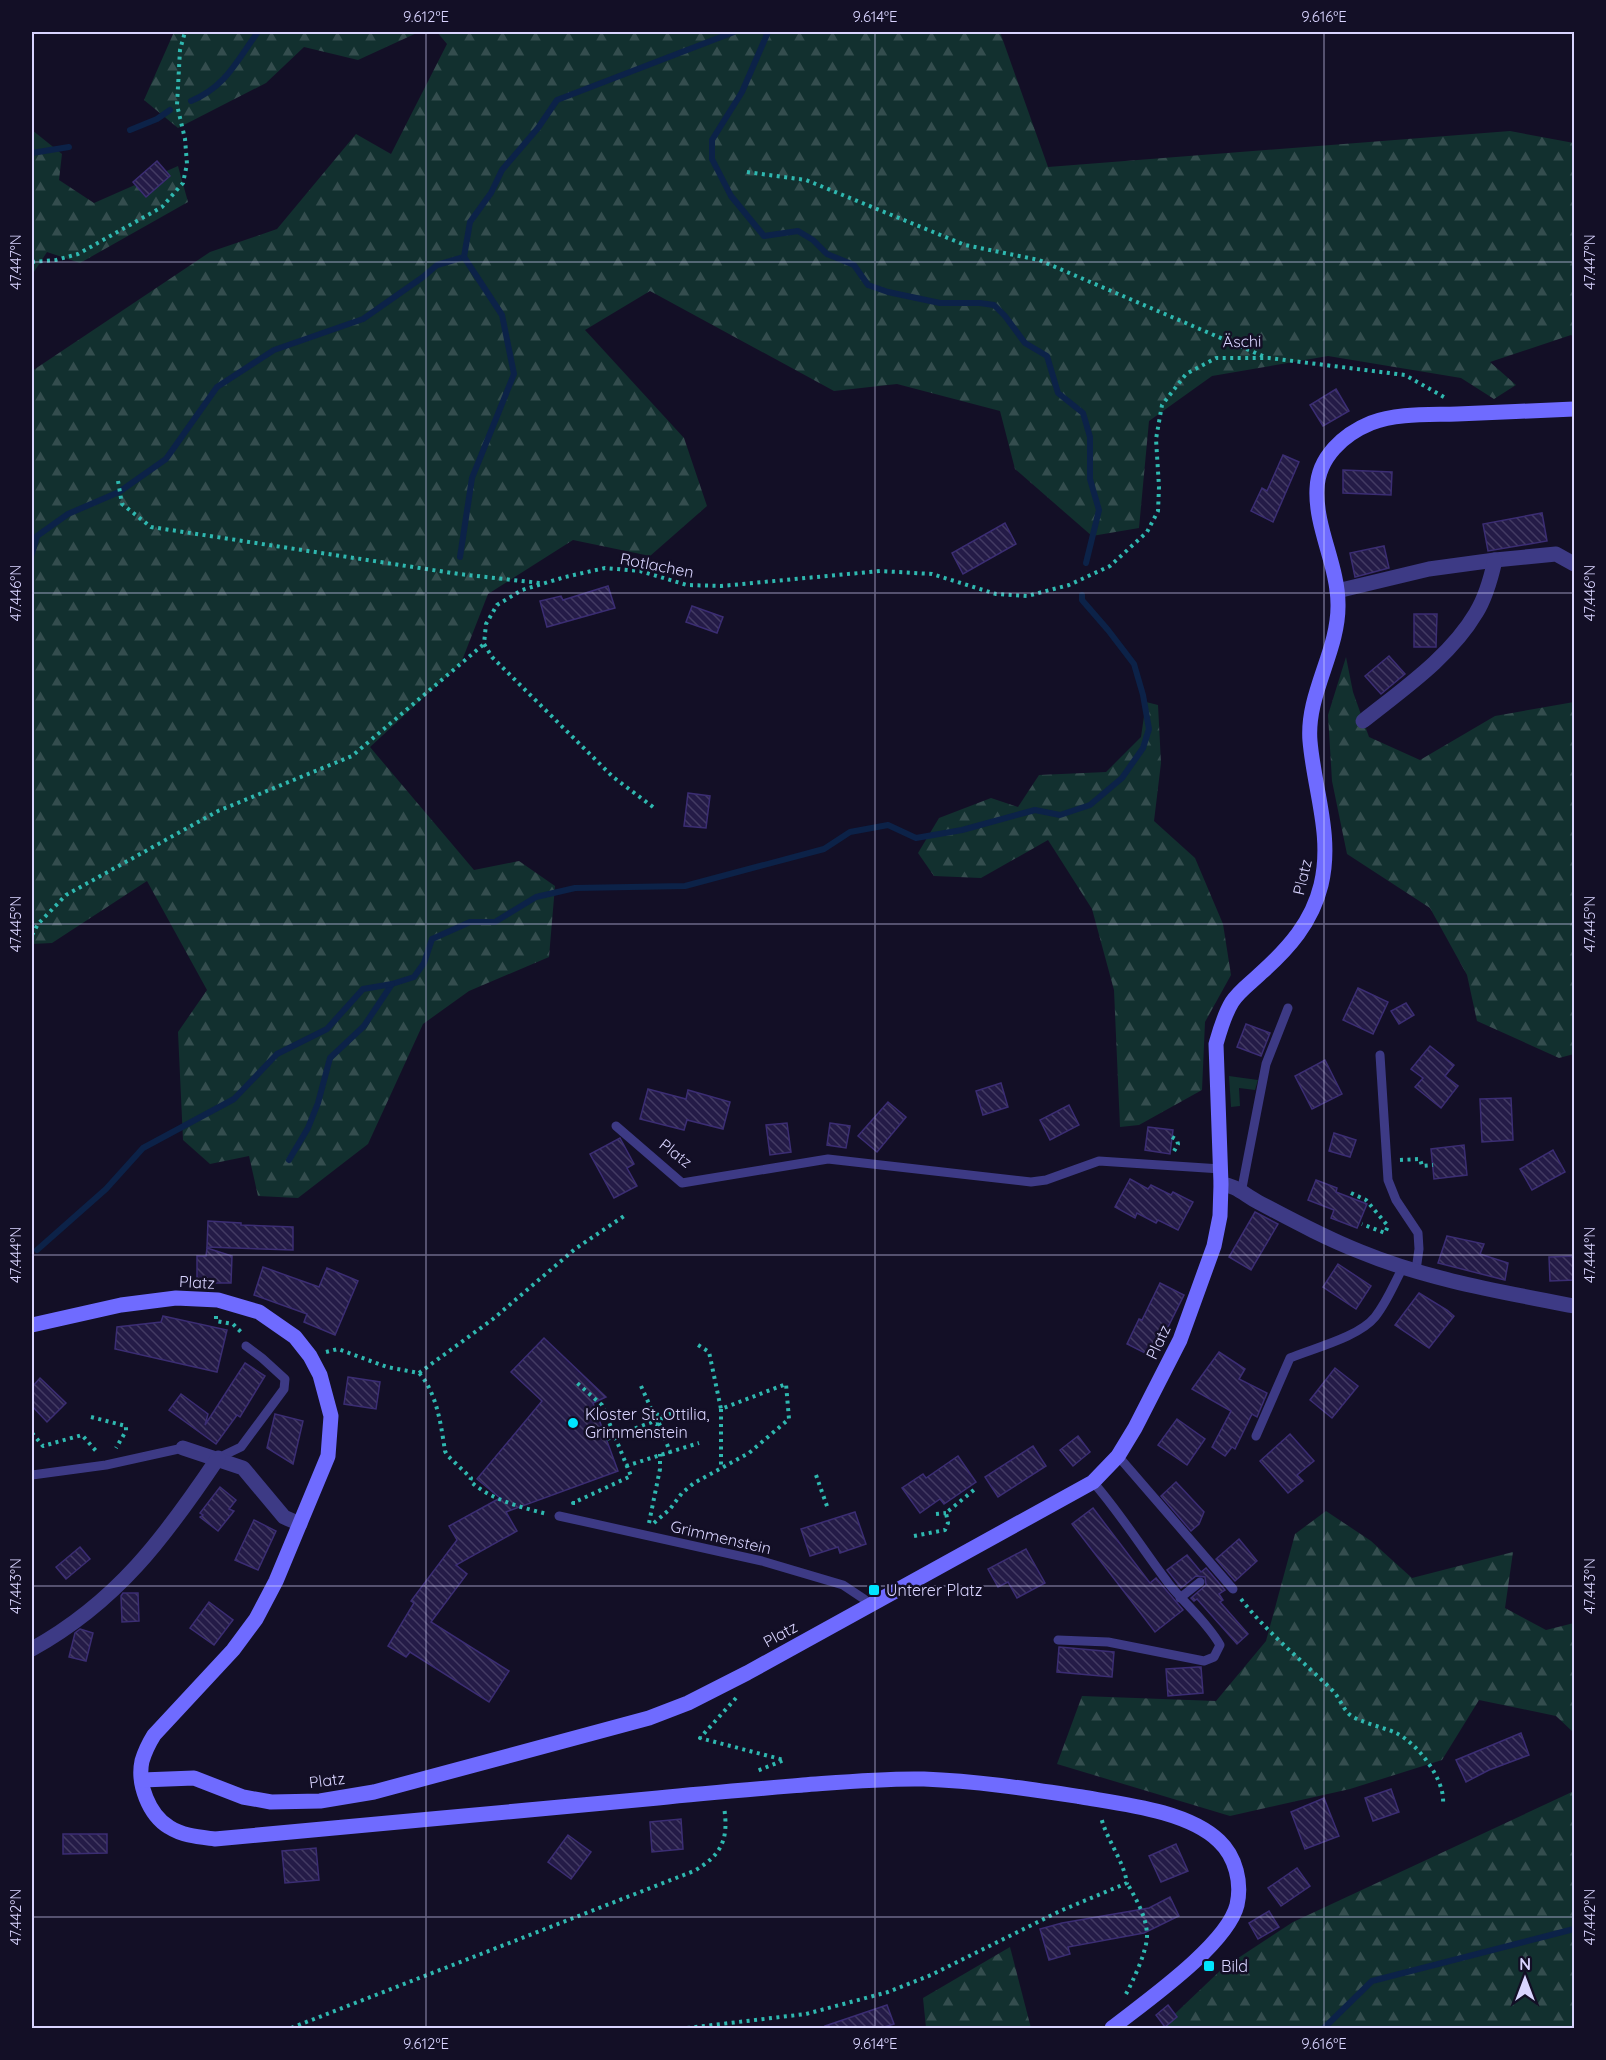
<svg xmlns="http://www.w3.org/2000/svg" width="1606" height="2060" viewBox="0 0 1606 2060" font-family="Quicksand,sans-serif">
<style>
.forest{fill:url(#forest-firs)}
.garden{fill:#12302f}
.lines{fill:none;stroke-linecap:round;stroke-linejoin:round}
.stream{stroke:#0c2248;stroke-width:6}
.building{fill:url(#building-back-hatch);stroke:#3b2d73;stroke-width:1.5}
.path{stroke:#2fb8b0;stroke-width:4;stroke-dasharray:3 4.5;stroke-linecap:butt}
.lane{stroke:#3d3a85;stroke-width:9}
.street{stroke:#3d3a85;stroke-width:15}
.secondary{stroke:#6f6bff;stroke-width:15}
.ticks{fill:none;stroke:#d9d4ff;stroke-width:1.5;stroke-opacity:0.45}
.poi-dot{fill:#00e5ff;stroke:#130f26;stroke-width:2}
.labels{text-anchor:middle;stroke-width:5;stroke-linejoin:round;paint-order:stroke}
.street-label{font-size:16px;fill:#d9d4ff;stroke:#130f26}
.poi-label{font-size:16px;fill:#d9d4ff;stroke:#130f26;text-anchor:start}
.neatline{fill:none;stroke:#d9d4ff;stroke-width:2}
.ticks-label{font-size:15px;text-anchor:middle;fill:#d9d4ff}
</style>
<defs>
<pattern id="forest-firs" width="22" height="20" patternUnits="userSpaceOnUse" patternTransform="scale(1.5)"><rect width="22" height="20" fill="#12302f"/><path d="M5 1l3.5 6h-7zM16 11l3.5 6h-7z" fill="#344d4e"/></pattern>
<pattern id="building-back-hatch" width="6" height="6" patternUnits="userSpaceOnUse" patternTransform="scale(1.5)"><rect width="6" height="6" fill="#241b47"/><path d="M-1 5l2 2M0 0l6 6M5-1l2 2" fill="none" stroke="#433b63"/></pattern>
</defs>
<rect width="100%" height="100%" fill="#130f26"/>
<g class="forest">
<path d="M174,32H419L358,60L304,47L266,83L178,128L144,100Z"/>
<path d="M437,32H1000L1048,167L1510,131L1574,143V337L1571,335L1490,362L1516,385L1494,399L1461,378L1328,356L1212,376L1149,421L1139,528L1092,536L1015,469L1000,411L897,384L834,391L650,291L585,330L684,438L707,506L650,556L573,540L488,594L461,663L370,747L474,870L519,861L555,886L549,957L469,991L423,1024L368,1144L298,1198L258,1196L249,1156L210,1164L183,1140L178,1032L207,990L147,881L52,943L32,944V371L210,252L277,229L356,134L391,154L447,44Z"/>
<path d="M32,130L62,154L59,180L94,203L178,166L188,202L80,263L47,252L32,275Z"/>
<path d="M1346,657L1353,692L1369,737L1420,760L1495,716L1574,702V1054L1559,1058L1477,1021L1467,975L1430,908L1347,854L1332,781L1328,715Z"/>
<path d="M1146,702L1158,705L1161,763L1154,821L1195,858L1223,924L1231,975L1205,1022L1202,1090L1139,1125L1120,1127L1114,990L1092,909L1048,840L981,878L934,876L918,853L939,818L991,798L1018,807L1039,775L1106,772L1141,737Z"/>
<path d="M1326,1511L1371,1541L1412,1578L1513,1552L1505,1608L1546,1630L1574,1623V1733L1556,1716L1479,1700L1442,1760L1350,1789L1230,1816L1057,1764L1082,1696L1216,1701L1266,1641L1295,1534Z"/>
<path d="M1574,1791V2028H1160L1223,1968L1293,1922Z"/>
<path d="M1010,1947L1031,2028H926L923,1998Z"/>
</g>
<path class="garden" d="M1229,1076L1258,1080L1255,1090L1239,1088L1240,1106L1231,1107Z"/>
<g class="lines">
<g class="stream">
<path d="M768,32L742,92L712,140V159L731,196L764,236L798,231L813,240L827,254L854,265L868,285L888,292L940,303H980L994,305L1005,316L1025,343L1047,356L1058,393L1083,413L1090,437V479L1099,510L1086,563"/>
<path d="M191,101C226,87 237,60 258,32"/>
<path d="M130,130L157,119L170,110"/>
<path d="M32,153L69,147"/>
<path d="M32,554L37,536L68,514L119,492L166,459L217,387L274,350L363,319L423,277L437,265L464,257L470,222L491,193L502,170L538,128L557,100L734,32"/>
<path d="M460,557L472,478L514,374L502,315L464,257"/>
<path d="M289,1160L308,1128L318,1103L330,1058L364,1026L392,984L414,977L424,963L432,939L470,922H495L536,897L575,888L685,886L824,849L850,832L888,825L916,838L962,830L1035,810L1060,815L1090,805L1122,778L1143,748L1149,729L1143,695L1134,664L1108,630L1082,600V595"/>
<path d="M37,1250L106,1189L143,1148L234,1099L277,1054L327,1029L363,989L392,984"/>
<path d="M1324,2028L1372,1981L1574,1929"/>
</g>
</g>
<g class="building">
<path d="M157,161L170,176L146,197L133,182Z"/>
<path d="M1336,389L1349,411L1323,426L1310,405Z"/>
<path d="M1283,455L1299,462L1273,522L1251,511L1262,488L1267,491Z"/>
<path d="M1343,470L1392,472L1391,495L1343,493Z"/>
<path d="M1542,513L1547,541L1488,551L1483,524Z"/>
<path d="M1005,523L1016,544L963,574L952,553Z"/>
<path d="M1384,546L1389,568L1355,577L1350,553Z"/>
<path d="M608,586L615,608L547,627L540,601L561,596L563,600Z"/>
<path d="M692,606L723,617L717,633L686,622Z"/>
<path d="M1414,614H1437L1436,647H1414Z"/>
<path d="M1389,656L1405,674L1381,694L1365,676Z"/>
<path d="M688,793L710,796L706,828L684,826Z"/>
<path d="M1358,988L1388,1002L1373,1034L1343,1020Z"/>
<path d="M1406,1003L1414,1015L1399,1024L1391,1011Z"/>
<path d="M1246,1024L1270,1033L1261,1056L1237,1047Z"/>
<path d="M1430,1046L1454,1065L1445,1076L1458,1086L1441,1108L1415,1087L1423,1078L1411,1069Z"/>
<path d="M1325,1060L1342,1094L1312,1109L1295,1076Z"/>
<path d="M1001,1083L1008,1107L983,1115L976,1091Z"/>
<path d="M648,1089L686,1099L688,1090L730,1102L723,1129L687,1120L684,1130L640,1119Z"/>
<path d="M1511,1098L1513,1140L1482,1142L1480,1099Z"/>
<path d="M888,1102L906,1117L877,1152L858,1136Z"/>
<path d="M1069,1105L1079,1125L1050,1140L1040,1120Z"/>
<path d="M787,1123L791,1152L770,1155L766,1125Z"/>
<path d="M830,1123L850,1126L846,1148L827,1145Z"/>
<path d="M1148,1127L1173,1130L1170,1154L1145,1150Z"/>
<path d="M1334,1133L1356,1140L1350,1157L1329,1151Z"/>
<path d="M620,1138L634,1164L627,1168L637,1186L614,1198L590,1154Z"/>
<path d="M1464,1145L1467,1175L1434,1179L1431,1149Z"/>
<path d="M1553,1150L1565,1172L1532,1190L1520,1169Z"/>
<path d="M1130,1179L1148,1189L1151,1185L1171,1195L1173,1192L1193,1202L1178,1230L1158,1220L1156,1223L1137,1213L1135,1218L1115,1207Z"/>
<path d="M1316,1180L1337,1188L1336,1192L1367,1204L1357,1228L1331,1218L1334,1210L1308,1200Z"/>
<path d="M1255,1212L1278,1224L1251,1270L1229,1257Z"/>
<path d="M208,1221L241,1223V1225L293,1227V1250L207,1247Z"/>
<path d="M1447,1236L1484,1244L1480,1254L1508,1263L1505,1280L1438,1263Z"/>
<path d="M207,1248L232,1256L231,1283H197V1256H206Z"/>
<path d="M1575,1256V1280L1550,1281L1549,1257Z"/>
<path d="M1338,1264L1371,1286L1356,1309L1323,1287Z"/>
<path d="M263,1267L319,1287L327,1268L358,1281L335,1335L304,1322L307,1314L254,1295Z"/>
<path d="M1160,1283L1184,1295L1153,1357L1127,1344L1139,1319L1142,1320Z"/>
<path d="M1419,1293L1447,1310L1454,1316L1429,1348L1395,1325Z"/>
<path d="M163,1316L227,1330L217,1372L115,1349L117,1327L161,1322Z"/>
<path d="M544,1338L606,1397L593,1403L618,1471L506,1512L517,1531L456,1565L467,1574L431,1622L509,1671L489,1702L410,1652L406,1657L388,1646L414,1603L411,1601L457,1540L449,1526L500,1498L477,1479L542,1401L511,1372Z"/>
<path d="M1219,1352L1245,1369L1239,1379L1267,1393L1257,1417L1252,1414L1235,1449L1232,1447L1225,1456L1212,1447L1231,1411L1192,1389Z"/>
<path d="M245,1363L265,1376L240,1417L237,1415L216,1444L169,1410L181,1394L208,1414L205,1425Z"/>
<path d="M1335,1368L1358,1386L1332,1418L1310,1400Z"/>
<path d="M348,1377L380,1382L376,1409L344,1404Z"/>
<path d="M40,1378L66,1403L47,1422L32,1406V1387Z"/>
<path d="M275,1414L303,1421L293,1464L267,1448Z"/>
<path d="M1177,1419L1205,1439L1187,1465L1158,1445Z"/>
<path d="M1290,1434L1314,1461L1297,1475L1303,1481L1288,1493L1260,1461Z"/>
<path d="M1078,1436L1090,1452L1073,1466L1060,1450Z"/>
<path d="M1033,1446L1046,1466L998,1497L985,1477Z"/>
<path d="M958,1456L976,1482L944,1504L940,1499L920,1513L902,1488L923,1474L926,1478Z"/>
<path d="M1176,1482L1204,1512L1199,1524L1191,1531L1161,1496Z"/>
<path d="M220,1487L236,1500L229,1509L234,1511L218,1531L200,1517L203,1515L200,1513Z"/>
<path d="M1093,1508L1150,1583L1156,1578L1183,1610L1155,1632L1072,1524Z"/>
<path d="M855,1512L866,1544L840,1553L838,1547L810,1556L801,1529Z"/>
<path d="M254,1520L276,1531L258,1570L235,1560Z"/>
<path d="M1239,1539L1257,1561L1235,1581L1216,1559Z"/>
<path d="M80,1547L90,1559L66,1579L56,1567Z"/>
<path d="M1026,1549L1045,1583L1017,1598L1008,1582L998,1587L988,1569Z"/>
<path d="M1187,1555L1201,1572L1206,1568L1225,1590L1219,1594L1223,1600L1220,1602L1248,1634L1237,1644L1197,1599L1194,1601L1191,1598L1206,1585L1205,1577L1196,1576L1181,1588L1167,1570Z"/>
<path d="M123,1593H138L139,1621L122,1622L121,1596Z"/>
<path d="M209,1602L233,1620L214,1645L190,1628Z"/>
<path d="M80,1629L93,1633L86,1661L69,1657L75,1633Z"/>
<path d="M1059,1647L1114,1652L1112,1677L1057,1672Z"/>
<path d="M1198,1667H1201L1203,1693L1168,1696L1166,1669Z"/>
<path d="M1521,1733L1529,1755L1489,1770L1466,1782L1456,1760Z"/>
<path d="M1391,1789L1399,1812L1373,1821L1365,1798Z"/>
<path d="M1324,1798L1339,1836L1305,1849L1291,1812Z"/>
<path d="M681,1819L683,1849L652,1852L650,1822Z"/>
<path d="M63,1834H107V1853L63,1854Z"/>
<path d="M568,1835L591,1852L571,1879L548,1862Z"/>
<path d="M1176,1844L1188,1871L1161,1882L1149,1856Z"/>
<path d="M316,1848L319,1880L285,1883L282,1851Z"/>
<path d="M1297,1868L1310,1886L1281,1906L1268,1888Z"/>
<path d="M1170,1897L1179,1916L1144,1933L1068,1947L1070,1954L1049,1960L1040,1929L1062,1923L1149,1908Z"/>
<path d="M1269,1911L1279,1927L1258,1939L1249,1923Z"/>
<path d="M887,2005L894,2024L881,2028H826L825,2026Z"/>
<path d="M1168,2005L1177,2017L1165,2027L1156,2015Z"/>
</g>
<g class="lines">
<g class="path">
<path d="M747,172L806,180L965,245L1039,260L1265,357"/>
<path d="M32,262L56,260L78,254L162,207L183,183L187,164L185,139L177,105L180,50L185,32"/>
<path d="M118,481L122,504L151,527L459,574L540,583"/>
<path d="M653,807L613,777L492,657L484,644L486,624L497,605L522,590L565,577L605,568L640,571L687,585L721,586L880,571L932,574L996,594L1027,596L1069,585L1110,566L1147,532L1158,511L1159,487L1156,439L1162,405L1186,374L1216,358H1269L1405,375L1444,397"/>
<path d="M32,935L38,924L66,895L218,811L352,756L484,644"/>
<path d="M1172,1137L1177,1140L1178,1144L1173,1153"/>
<path d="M1400,1160L1420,1159L1422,1166L1433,1165"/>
<path d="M1351,1193L1366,1200L1388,1226L1385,1233L1362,1224"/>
<path d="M216,1316V1321L233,1324L243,1334"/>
<path d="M326,1352L338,1349L387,1367L419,1373C437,1393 441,1425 445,1451L447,1455L471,1478L470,1481C491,1500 520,1507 547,1514"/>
<path d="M419,1373L493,1319L575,1249L627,1214"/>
<path d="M641,1386L654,1415"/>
<path d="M721,1409V1469"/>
<path d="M91,1417L126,1426V1431L116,1448"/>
<path d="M662,1417L684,1409"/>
<path d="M659,1423L670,1452L699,1443"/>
<path d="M32,1433L43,1446L82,1435L97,1452"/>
<path d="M607,1439L652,1422L656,1424L660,1423L662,1416L656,1414L652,1416V1422"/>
<path d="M626,1466L670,1452"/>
<path d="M816,1475L828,1509"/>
<path d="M575,1503H573L631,1476L602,1405L576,1382"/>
<path d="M936,1514L946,1513"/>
<path d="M649,1523L660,1469V1454"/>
<path d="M654,1523L670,1509L682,1493L694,1483L749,1453L789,1419L786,1384L721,1409L709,1352L695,1343"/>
<path d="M914,1536L945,1530L948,1523L946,1513L975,1489"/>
<path d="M1241,1599C1268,1634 1302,1660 1333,1691C1339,1697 1342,1707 1349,1714C1358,1722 1383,1727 1396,1733C1417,1743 1445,1779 1443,1803"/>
<path d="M736,1698L700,1738L784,1760L757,1771"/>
<path d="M1126,1994C1133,1981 1147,1951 1147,1936C1147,1917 1136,1899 1127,1883"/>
<path d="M291,2028L694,1871C722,1855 729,1839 724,1807"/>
<path d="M687,2028L806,2014L888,1992L931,1975L1060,1911L1127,1883C1123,1859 1107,1841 1101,1817"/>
</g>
<g class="lane">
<path d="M1380,1055L1388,1180L1396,1200L1418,1233L1419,1249L1416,1270"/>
<path d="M616,1126L682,1183L828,1159L1031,1182L1046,1180L1099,1161L1221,1169"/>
<path d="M1241,1193L1266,1064L1288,1008"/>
<path d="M1256,1436L1290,1358C1314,1348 1359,1337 1375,1317C1387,1302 1394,1284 1403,1267"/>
<path d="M1118,1456L1233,1589"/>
<path d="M218,1458L241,1447L284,1389L285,1379L262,1358L246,1346"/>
<path d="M32,1475L106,1465L183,1448"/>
<path d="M559,1516L762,1561L843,1585L864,1599L869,1605"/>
<path d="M1180,1598L1200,1582"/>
<path d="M1058,1640L1108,1642L1204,1661L1214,1657L1220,1645C1207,1622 1185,1604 1169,1584C1143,1550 1121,1514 1093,1482"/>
</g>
<g class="street">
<path d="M1337,591L1429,569L1495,560L1556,554L1574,564"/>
<path d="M1363,721C1403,689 1450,657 1476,613C1486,597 1491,578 1495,560"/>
<path d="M1221,1184C1235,1185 1245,1195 1258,1202C1292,1220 1325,1238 1361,1252C1429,1280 1503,1292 1574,1306"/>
<path d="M183,1448L243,1468L284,1517L300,1524"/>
<path d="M32,1649C117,1602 165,1537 218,1458"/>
</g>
<g class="secondary">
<path d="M32,1325L121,1305L176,1298L218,1300L259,1312L295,1337L310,1356L320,1375L331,1416L328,1456L276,1581L256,1619L233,1650L154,1735C149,1743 145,1751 142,1761C137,1784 149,1815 169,1827C183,1836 199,1837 215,1839C363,1826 510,1811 658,1798C706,1793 755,1789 803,1785C843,1782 884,1778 924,1779C977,1781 1029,1789 1082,1797C1123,1804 1188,1811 1219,1841C1236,1857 1242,1883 1237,1905C1227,1945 1145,2002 1112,2028"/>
<path d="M142,1780L194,1778L243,1797L271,1802L320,1801L374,1792L649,1718L688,1703L747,1673L1093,1482L1118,1456L1135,1428L1180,1340L1214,1246L1220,1216L1221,1184L1216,1044C1220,1030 1224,1015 1232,1002C1239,991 1252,982 1261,973C1289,948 1312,922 1321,885C1333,836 1314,789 1310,741C1306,694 1339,651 1338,604C1338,566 1315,527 1317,489C1318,457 1344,434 1371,423C1397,413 1430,415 1457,414C1496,412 1535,411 1574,409"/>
</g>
</g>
<path class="ticks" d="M426,32V2028M875,32V2028M1324,32V2028M32,262H1574M32,593H1574M32,924H1574M32,1255H1574M32,1586H1574M32,1917H1574"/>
<g class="poi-dot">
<circle cx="573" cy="1423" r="6"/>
<rect x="868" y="1584" width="12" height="12" rx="3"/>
<rect x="1203" y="1960" width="12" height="12" rx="3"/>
</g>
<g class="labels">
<g class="street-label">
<text transform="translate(1242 341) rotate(-1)" y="6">Äschi</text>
<text transform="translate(657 565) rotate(11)" y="6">Rotlachen</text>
<text transform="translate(1302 877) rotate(-77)" y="6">Platz</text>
<text transform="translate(676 1153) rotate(38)" y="6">Platz</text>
<text transform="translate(197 1282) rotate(3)" y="6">Platz</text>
<text transform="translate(1158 1342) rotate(-65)" y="6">Platz</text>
<text transform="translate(721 1537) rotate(13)" y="6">Grimmenstein</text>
<text transform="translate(780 1634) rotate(-29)" y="6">Platz</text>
<text transform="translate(327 1780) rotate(-7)" y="6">Platz</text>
</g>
<g class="poi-label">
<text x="585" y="1420">Kloster St. Ottilia,<tspan x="585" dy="18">Grimmenstein</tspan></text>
<text x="886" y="1596">Unterer Platz</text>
<text x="1221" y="1972">Bild</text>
</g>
</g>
<rect width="1606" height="2060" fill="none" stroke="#130f26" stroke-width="66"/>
<g transform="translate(1525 1979)" stroke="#130f26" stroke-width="4.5" paint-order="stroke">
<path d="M0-4.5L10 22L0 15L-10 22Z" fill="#d9d4ff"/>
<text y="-9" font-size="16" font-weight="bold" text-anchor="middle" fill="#d9d4ff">N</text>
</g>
<rect x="33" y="33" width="1540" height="1994" class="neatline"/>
<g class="ticks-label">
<text x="426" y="22">9.612°E</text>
<text x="875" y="22">9.614°E</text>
<text x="1324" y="22">9.616°E</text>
<text transform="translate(16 262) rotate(-90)" y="5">47.447°N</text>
<text transform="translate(1590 262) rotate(-90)" y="5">47.447°N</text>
<text transform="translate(16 593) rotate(-90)" y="5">47.446°N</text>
<text transform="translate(1590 593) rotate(-90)" y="5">47.446°N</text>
<text transform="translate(16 924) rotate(-90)" y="5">47.445°N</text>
<text transform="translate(1590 924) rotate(-90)" y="5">47.445°N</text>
<text transform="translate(16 1255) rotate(-90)" y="5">47.444°N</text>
<text transform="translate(1590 1255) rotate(-90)" y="5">47.444°N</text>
<text transform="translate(16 1586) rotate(-90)" y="5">47.443°N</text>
<text transform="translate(1590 1586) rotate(-90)" y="5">47.443°N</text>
<text transform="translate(16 1917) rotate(-90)" y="5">47.442°N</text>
<text transform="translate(1590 1917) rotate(-90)" y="5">47.442°N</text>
<text x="426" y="2049">9.612°E</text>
<text x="875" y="2049">9.614°E</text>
<text x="1324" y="2049">9.616°E</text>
</g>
</svg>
